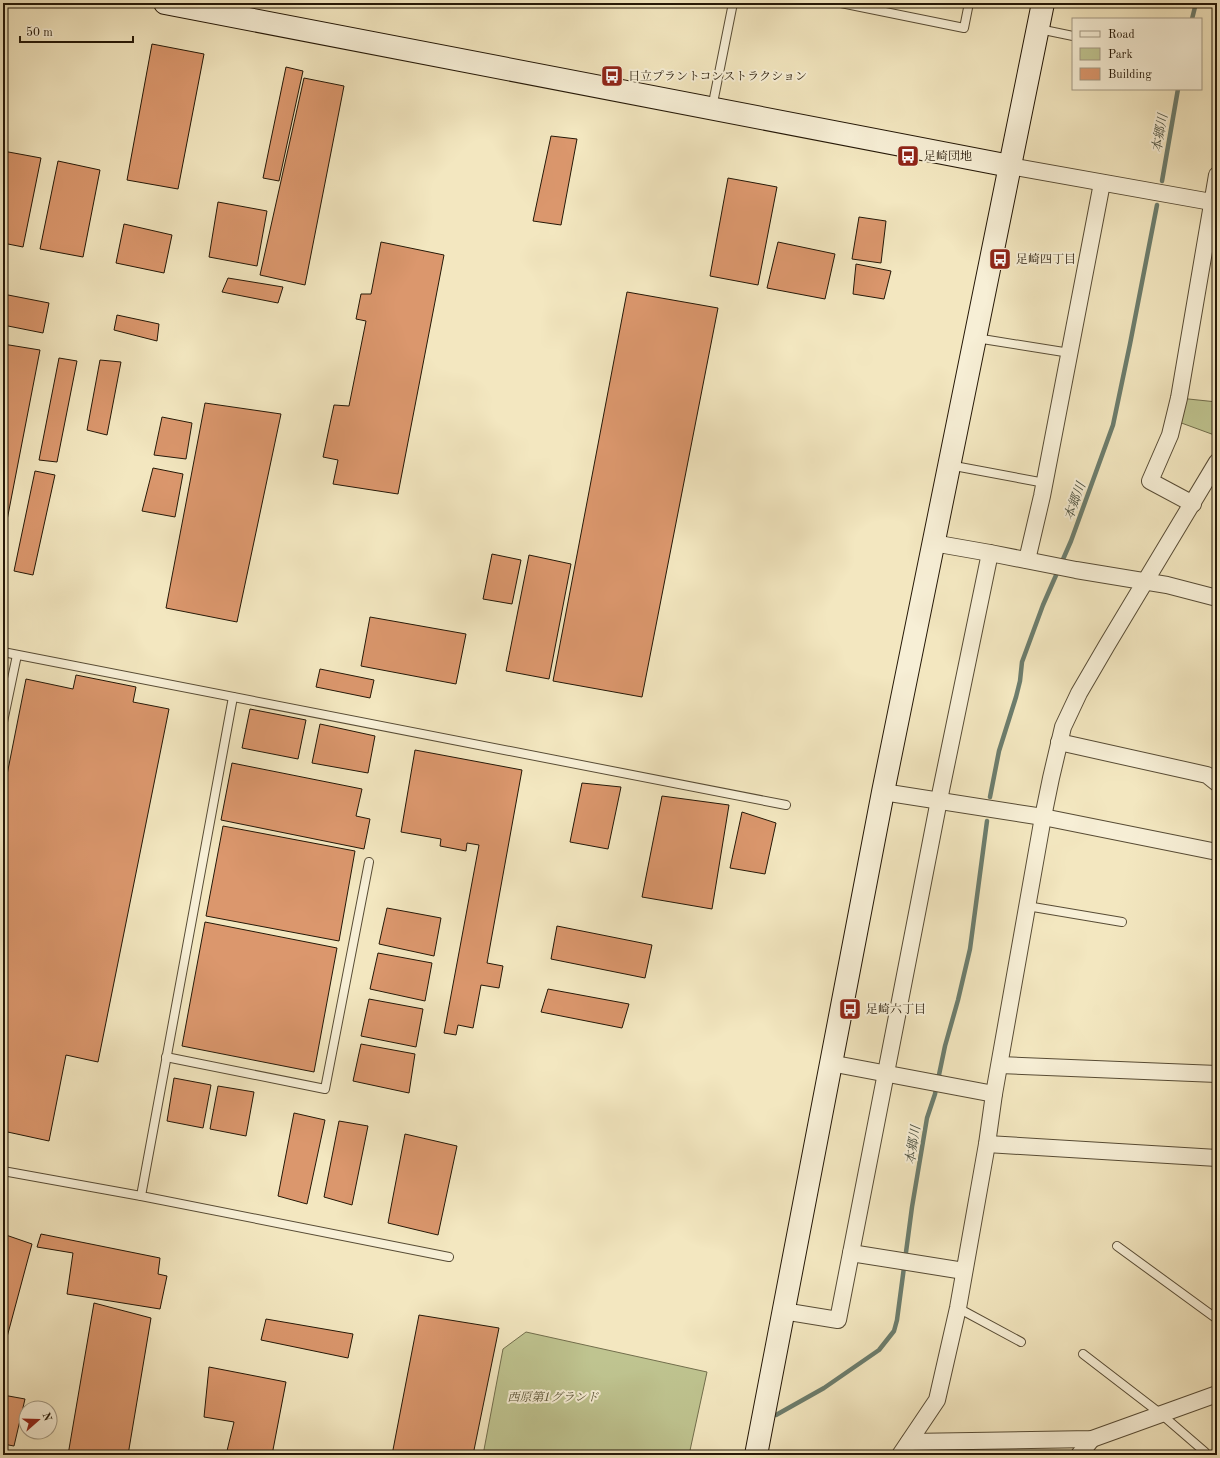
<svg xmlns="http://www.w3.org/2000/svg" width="1220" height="1458" viewBox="0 0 1220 1458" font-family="'Old Standard TT','Noto Serif JP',serif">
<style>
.green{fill:#bfc490;stroke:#726e4c}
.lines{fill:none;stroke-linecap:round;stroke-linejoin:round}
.stream{stroke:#6c7d6d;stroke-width:4.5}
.building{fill:#db976d;stroke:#251807}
.lane-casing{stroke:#584c35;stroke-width:10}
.street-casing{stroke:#584c35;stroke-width:18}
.secondary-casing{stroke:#251807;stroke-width:24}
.lane{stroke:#f7efd6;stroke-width:8}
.street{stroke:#f7efd6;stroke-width:16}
.secondary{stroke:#f7efd6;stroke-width:22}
.labels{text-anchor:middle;stroke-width:4;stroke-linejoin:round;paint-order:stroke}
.poi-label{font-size:12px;fill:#251807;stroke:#f7efd6;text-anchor:start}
.park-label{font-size:12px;font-style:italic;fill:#5b5437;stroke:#f7efd6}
.water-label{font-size:13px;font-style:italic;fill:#4e5342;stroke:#f7efd6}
</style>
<rect width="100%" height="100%" fill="#f3e7c0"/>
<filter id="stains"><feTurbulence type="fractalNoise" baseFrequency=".005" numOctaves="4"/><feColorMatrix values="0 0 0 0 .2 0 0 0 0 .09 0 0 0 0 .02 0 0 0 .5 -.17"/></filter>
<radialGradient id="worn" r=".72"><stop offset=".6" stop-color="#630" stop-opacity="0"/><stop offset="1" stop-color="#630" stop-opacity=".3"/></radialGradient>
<g class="green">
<path d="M1179,398L1217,402V436L1176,421Z"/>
<path d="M526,1332L707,1372L689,1455H483L503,1349Z"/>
</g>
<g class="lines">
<g class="stream">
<path d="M1192,19L1196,3"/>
<path d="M1162,181L1178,89"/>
<path d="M990,797L999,751L1016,697L1020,681L1022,662L1043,605L1071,541L1113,425L1130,344L1157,205"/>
<path d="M776,1415L824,1388L879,1350L894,1331L897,1320L912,1207L927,1118L935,1094L945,1046L958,1000L970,949L987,821"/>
</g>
</g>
<g class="building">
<path d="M152,44L204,54L178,189L127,180Z"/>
<path d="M286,67L303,71L279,181L263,178Z"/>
<path d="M304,78L344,86L305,285L260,275Z"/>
<path d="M551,136L577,139L561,225L533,221Z"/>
<path d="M3,151L41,158L23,247L3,243Z"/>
<path d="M58,161L100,170L83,257L40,249Z"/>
<path d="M728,178L777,187L758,285L710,276Z"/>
<path d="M218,202L267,211L257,266L209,257Z"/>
<path d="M859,217L886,221L881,263L852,259Z"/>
<path d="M124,224L172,235L164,273L116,263Z"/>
<path d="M381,242L444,255L398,494L333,484L338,460L323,457L334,405L349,406L366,321L356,319L361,294H371Z"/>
<path d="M778,242L835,254L825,299L767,288Z"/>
<path d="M856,264L891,271L884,299L853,294Z"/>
<path d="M228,278L283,287L278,303L222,292Z"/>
<path d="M627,292L718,308L642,697L553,681Z"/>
<path d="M3,294L49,303L43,333L3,325Z"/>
<path d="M117,315L159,324L157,341L114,330Z"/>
<path d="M3,344L40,350L3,541Z"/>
<path d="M59,358L77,361L57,462L39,460Z"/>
<path d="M100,360L121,362L107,435L87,430Z"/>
<path d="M205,403L281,414L237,622L166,608Z"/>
<path d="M162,417L192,423L186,459L154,455Z"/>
<path d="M153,468L183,474L175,517L142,511Z"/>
<path d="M35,471L55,475L33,575L14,571Z"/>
<path d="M492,554L521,560L512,604L483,599Z"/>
<path d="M529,555L571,564L549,679L506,671Z"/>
<path d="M370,617L466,634L456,684L361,666Z"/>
<path d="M320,669L374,680L370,698L316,687Z"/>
<path d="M76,675L136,687L133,702L169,709L98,1062L66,1055L49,1141L3,1131V795L26,679L73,689Z"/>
<path d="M250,709L306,720L298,759L242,748Z"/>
<path d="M320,724L375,736L368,773L312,763Z"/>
<path d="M415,750L522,770L487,963L503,966L499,988L481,985L473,1028L458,1025L456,1035L444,1033L479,845L467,843L466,851L440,846L441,839L401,832Z"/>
<path d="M232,763L362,789L356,816L370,819L364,849L221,820Z"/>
<path d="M582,783L621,787L608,849L570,842Z"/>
<path d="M662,796L729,805L712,909L642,897Z"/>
<path d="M742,812L776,823L765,874L730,868Z"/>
<path d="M223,826L355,851L339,941L206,916Z"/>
<path d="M387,908L441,918L434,956L379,944Z"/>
<path d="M205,922L337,948L314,1072L182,1046Z"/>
<path d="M557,926L652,945L645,978L551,959Z"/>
<path d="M378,953L432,963L425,1001L370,989Z"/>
<path d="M548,989L629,1004L622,1028L541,1012Z"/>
<path d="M369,999L423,1009L416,1047L361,1036Z"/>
<path d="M361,1044L415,1054L409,1093L353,1081Z"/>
<path d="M174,1078L211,1085L203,1128L167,1121Z"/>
<path d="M218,1086L254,1092L246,1136L210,1129Z"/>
<path d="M294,1113L325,1120L307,1204L278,1196Z"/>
<path d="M339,1121L368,1126L352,1205L324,1197Z"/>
<path d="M405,1134L457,1146L438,1235L388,1223Z"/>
<path d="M3,1234L32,1244L3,1352Z"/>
<path d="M41,1234L160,1258L158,1274L167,1276L160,1309L67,1294L73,1253L37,1247Z"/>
<path d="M94,1303L151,1318L128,1455H68Z"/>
<path d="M419,1315L499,1328L473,1455H392Z"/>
<path d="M266,1319L353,1334L348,1358L261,1340Z"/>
<path d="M209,1367L286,1382L272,1455H226L234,1422L204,1417Z"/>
<path d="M3,1395L25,1399L14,1446L3,1444Z"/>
</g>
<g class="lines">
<g class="lane-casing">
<g id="lane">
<path d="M841,3L964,28L969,3"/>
<path d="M1039,29L1073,36"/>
<path d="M712,108L733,3"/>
<path d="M976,338L1070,353"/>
<path d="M949,465L1045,483"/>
<path d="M3,652L786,805"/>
<path d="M233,697L141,1196L449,1257"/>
<path d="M3,722L17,655"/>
<path d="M1027,906L1122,922"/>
<path d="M166,1057L325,1089L369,862"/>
<path d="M3,1171L141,1196"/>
<path d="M1117,1246L1217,1319"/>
<path d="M958,1308L1021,1342"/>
<path d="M1083,1354L1161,1414L1205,1452"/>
</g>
</g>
<g class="street-casing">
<g id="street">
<path d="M1010,166L1217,203"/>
<path d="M1193,504L1150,481L1170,435L1179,398L1217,175"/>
<path d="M933,543L990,553L1076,570L1167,585L1217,598"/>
<path d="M1027,560L1042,496L1102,183"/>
<path d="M1059,742L1207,775L1217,783"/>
<path d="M883,792L1043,817L1217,852"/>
<path d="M830,1063L994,1094"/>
<path d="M1000,1065L1217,1074"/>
<path d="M987,1144L1217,1158"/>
<path d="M851,1253L964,1271"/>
<path d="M783,1311L838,1320L939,800L990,553"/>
<path d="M909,1442L1092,1439L1217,1394"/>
<path d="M900,1455L937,1400L958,1308L987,1144L994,1094L1043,817L1051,778L1063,727L1079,693L1107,645L1217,462"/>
<path d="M1079,1455L1092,1439"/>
</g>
</g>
<g class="secondary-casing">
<g id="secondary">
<path d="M165,3L1010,166"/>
<path d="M756,1455L883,792L1043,3"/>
</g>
</g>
<use href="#lane" class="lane"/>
<use href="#street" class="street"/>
<use href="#secondary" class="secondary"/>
</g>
<defs>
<g id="bus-square" transform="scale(1.15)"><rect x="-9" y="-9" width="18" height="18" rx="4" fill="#8f2418" stroke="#f7efd6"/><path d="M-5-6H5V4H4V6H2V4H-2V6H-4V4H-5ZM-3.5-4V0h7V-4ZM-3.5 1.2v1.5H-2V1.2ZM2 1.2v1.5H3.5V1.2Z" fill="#fff"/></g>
</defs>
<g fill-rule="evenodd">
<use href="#bus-square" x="612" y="76"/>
<use href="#bus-square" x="908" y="156"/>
<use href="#bus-square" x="1000" y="259"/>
<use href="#bus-square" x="850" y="1009"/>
</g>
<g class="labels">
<g class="poi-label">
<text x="628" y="80">日立プラントコンストラクション</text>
<text x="924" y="160">足崎団地</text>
<text x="1016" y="263">足崎四丁目</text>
<text x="866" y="1013">足崎六丁目</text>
</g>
<g class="park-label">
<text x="553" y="1401">西原第1グランド</text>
</g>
<g class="water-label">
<text transform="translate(1159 133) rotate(-80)" y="5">本郷川</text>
<text transform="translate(1074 501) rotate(-70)" y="5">本郷川</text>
<text transform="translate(912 1145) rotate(-81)" y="5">本郷川</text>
</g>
</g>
<rect width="1220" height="1458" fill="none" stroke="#f3e7c0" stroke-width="16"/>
<rect x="4" y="4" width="1212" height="1450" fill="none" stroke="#251807" stroke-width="2"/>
<rect x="8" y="8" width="1204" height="1442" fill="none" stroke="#251807"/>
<rect x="1072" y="18" width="130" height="72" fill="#f7efd6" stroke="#a39983"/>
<rect x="1080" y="31" width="20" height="6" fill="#f7efd6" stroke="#a39983"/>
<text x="1108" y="38" font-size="12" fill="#251807">Road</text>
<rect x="1080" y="48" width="20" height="12" fill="#bfc490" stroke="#a39983"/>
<text x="1108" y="58" font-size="12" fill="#251807">Park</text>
<rect x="1080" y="68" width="20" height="12" fill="#db976d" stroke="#a39983"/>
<text x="1108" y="78" font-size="12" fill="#251807">Building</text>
<g transform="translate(38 1420) rotate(70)"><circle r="19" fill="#f7efd6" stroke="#a39983"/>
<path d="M0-3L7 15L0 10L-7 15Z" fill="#8f2418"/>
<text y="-6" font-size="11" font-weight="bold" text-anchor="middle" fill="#251807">N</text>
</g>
<path d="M20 36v6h113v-6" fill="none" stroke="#251807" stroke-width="2"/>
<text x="26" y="36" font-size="12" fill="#251807" stroke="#f7efd6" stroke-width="3" paint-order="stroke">50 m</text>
<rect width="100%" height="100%" filter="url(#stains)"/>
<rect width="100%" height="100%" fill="url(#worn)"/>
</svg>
